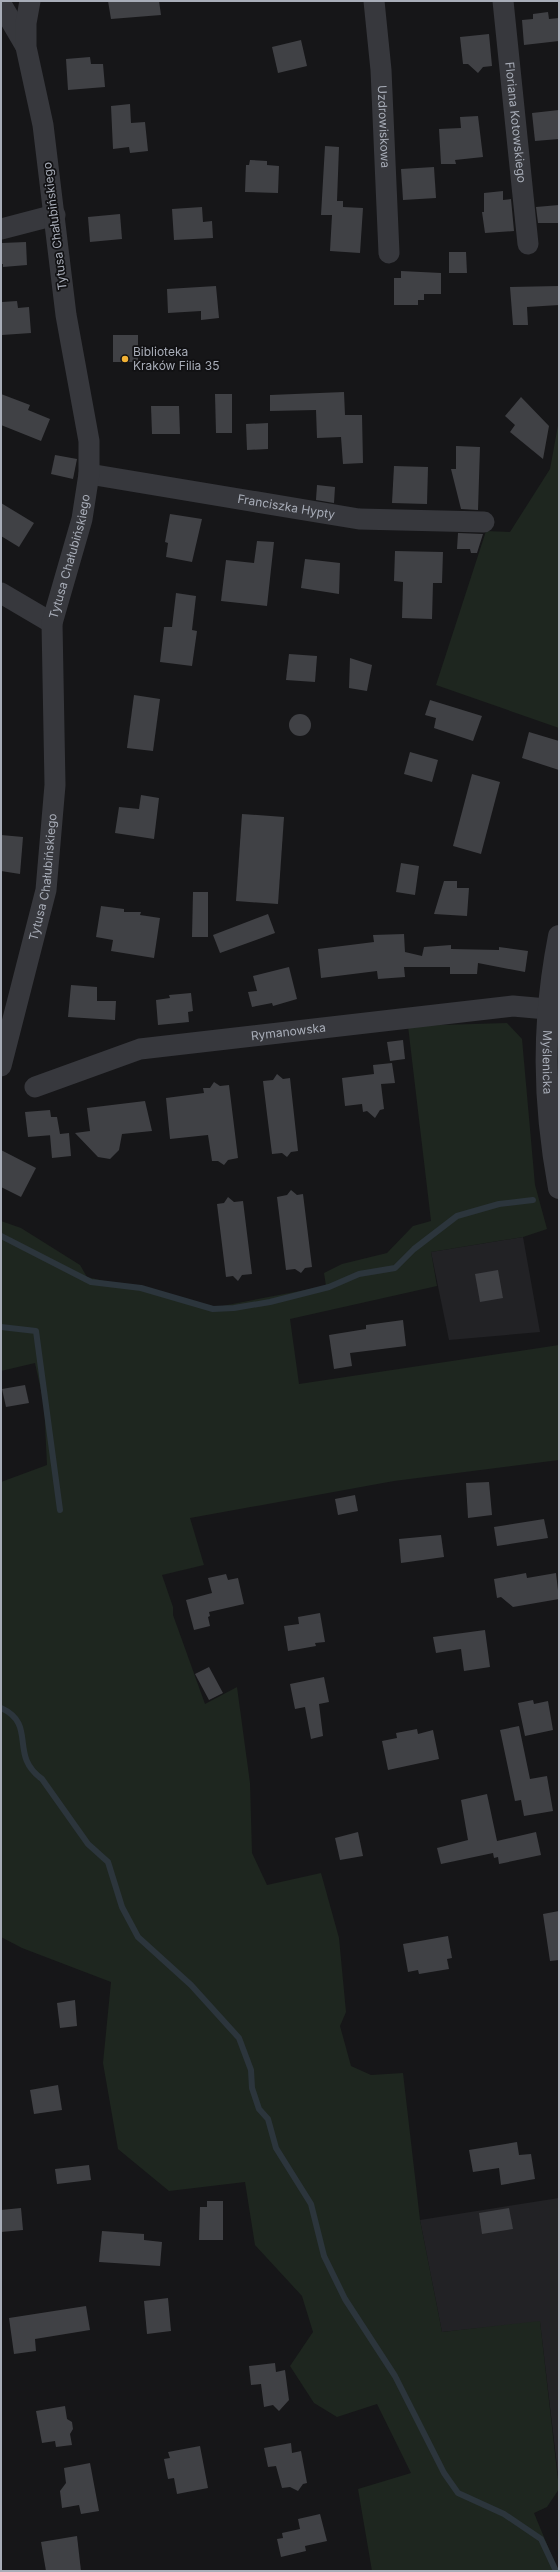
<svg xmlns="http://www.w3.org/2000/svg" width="560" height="2572" viewBox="0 0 560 2572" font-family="Inter,sans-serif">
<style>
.built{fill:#222225}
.green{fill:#1e261f}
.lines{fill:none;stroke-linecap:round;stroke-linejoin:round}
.stream{stroke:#2c353c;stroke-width:6}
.building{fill:#404145}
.minor{stroke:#37383d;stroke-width:21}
.tertiary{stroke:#37383d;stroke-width:22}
.poi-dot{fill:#f2b134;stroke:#111113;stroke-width:1.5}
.labels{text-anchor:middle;stroke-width:3.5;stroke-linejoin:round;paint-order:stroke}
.street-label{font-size:12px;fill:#a8adb8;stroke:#111113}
.poi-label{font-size:12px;fill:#a8adb8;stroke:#111113;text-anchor:start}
</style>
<rect width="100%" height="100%" fill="#161618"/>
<g class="built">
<path d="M523,1237L540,1332L449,1340L431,1252Z"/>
<path d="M559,2198V2483L540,2322L442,2332L420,2220Z"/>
</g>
<g class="green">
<path d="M559,420V728L436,685L486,531L510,532L550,469Z"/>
<path d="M507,1023L522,1039L535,1185L547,1229L523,1237L431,1252L437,1286L290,1319L299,1384L559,1345V1460L394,1481L190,1518L204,1565L162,1575L173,1607V1615L205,1704L237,1687L250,1783L252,1853L267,1885L321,1873L339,1938L346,2012L340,2026L351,2066L371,2075L403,2073L420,2220L442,2332L540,2321L559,2489L547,2507L534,2513L558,2571H372L358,2489L411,2473L377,2404L337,2417L314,2403L290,2366L313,2332L302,2296L255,2245L245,2182L169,2191L118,2149L103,2063L111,1982L22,1948L1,1937V1482L47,1465L44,1404L35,1363L1,1371V1221L21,1228L80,1265L87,1277L217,1307L326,1286L324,1273L342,1264L387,1253L413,1226L431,1221L408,1026Z"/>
</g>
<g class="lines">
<g class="stream">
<path d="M1,1236L91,1282L141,1288L213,1309L234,1308L270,1302L329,1287L359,1274L395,1268L414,1249L457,1216L499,1204L533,1200"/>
<path d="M1,1327L36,1331L60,1510"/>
<path d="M1,1708C38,1725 8,1755 42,1779L88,1844L108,1862L122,1907L138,1937L191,1985L239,2038L251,2070L252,2088L259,2109L268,2119L276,2148L311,2204L324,2256L345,2299L395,2376L444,2473L458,2493L504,2514L541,2539L556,2571"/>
</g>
</g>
<g class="building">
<path d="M108,1H159L161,15L111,19Z"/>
<path d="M548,12L549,19L559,18V41L524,45L522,20L533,19V14Z"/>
<path d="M489,34L492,66L483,67L478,73L468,64H463L460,37Z"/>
<path d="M301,40L307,66L278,73L272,47Z"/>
<path d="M90,57L91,64H103L105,87L68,90L66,59Z"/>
<path d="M130,104L131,123L145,122L148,151L130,153L129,147L113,149L111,106Z"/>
<path d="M559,110V139L535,141L532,113Z"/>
<path d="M478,116L483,157L455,160L456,164H441L439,129L461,128L460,117Z"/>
<path d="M325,146L339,147L337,201H343V207L363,208L360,253L330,251L332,215H321Z"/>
<path d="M250,160L267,161V165L279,166L278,193L245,192L246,165H249Z"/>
<path d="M434,167L436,198L403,200L401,169Z"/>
<path d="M503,191V200L511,199L514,231L485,233L482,212H484V193Z"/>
<path d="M559,205V223H538L536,207Z"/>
<path d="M202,207L203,222L212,221L213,238L174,240L172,209Z"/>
<path d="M120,214L122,239L90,242L88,217Z"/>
<path d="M26,242L27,265L3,267V264H1L2,243Z"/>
<path d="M449,252H466L467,273H449Z"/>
<path d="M401,271L441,273V294H424V300H418V305H394V278H401Z"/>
<path d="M216,286L219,318L201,320V311L168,313L167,289Z"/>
<path d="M559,286V305L527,307L528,325H513L510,287Z"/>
<path d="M17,301L18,308L29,307L31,333L2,335V302Z"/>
<rect x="113" y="335" width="25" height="27"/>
<path d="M344,392L345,415H362L363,463L343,464L341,437L317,438L316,410L270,411V395Z"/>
<path d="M1,394L30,405L28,410L50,419L41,441L1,425Z"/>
<path d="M215,394H232V433H216Z"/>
<path d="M521,397L549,426L543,459L510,432L515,425L505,416Z"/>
<path d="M151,406H179L180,434H152Z"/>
<path d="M268,423V449L247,450L246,424Z"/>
<path d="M456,446L480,447L478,510L461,509L451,469H456Z"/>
<path d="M55,455L77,459L73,479L51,474Z"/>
<path d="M394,466L428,467L427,504L392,503Z"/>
<path d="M317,485L335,487L334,503L316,500Z"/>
<path d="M1,503L34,523L19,547L1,536Z"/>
<path d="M170,514L202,519L192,562L166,557L168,543L165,542Z"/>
<path d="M458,533L483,534L477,553H471L470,549H457Z"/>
<path d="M257,541L274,542L267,606L221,601L226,560L254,563Z"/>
<path d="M395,551L443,552L442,583H433L432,619L402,618L403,582L394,581Z"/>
<path d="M305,559L340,563L339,594L301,588Z"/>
<path d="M176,593L196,596L192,630L197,631L192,666L160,662L164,627H172Z"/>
<path d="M289,654L317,656L315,682L286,680Z"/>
<path d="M350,658L372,665L367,691L349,688Z"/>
<path d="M134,695L160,699L153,751L127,748Z"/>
<path d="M430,700L482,716L473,741L434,728L436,718L425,715Z"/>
<circle cx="300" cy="725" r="11"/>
<path d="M529,732L559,741V770L522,758Z"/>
<path d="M410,752L438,760L432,782L404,774Z"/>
<path d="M472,774L500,782L481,854L453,846Z"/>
<path d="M141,795L159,798L154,839L115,833L119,807L139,809Z"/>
<path d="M242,814L284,817L278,904L236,901Z"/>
<path d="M1,835L23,837L20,874L1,871Z"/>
<path d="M401,863L419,866L415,895L396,892Z"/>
<path d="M444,881H457V888H469L467,916L434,914Z"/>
<path d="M193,892H208V937H192Z"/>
<path d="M101,906L124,909V912H141L140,915L160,918L154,958L111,951L113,940L96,937Z"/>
<path d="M268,914L275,933L220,953L213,935Z"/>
<path d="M404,934L405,952L422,956L424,947L451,945V949L499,950V947L528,951L525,972L478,963L477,974H450V967H404L405,977L378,979L377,971L321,978L318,949L374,942L373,935Z"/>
<path d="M289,967L297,999L273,1006L272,1003L252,1007L248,992L257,991L253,976Z"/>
<path d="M71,985L97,987V1001H116L115,1020L68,1017Z"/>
<path d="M191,993L193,1011L188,1012L189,1022L158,1025L156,1000L170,998L169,995Z"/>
<path d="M403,1040L405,1059L390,1061L387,1042Z"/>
<path d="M392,1063L395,1083L381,1084L384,1109L380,1110L375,1118L367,1111L363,1112L362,1104L345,1106L342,1078L374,1074L373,1065Z"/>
<path d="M277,1074L283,1079L290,1078L298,1151L291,1152L287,1157L282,1153L272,1154L267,1114L263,1081L273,1080Z"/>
<path d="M214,1082L220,1086L229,1085L238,1158L228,1160L224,1165L218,1161H212L208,1135L170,1139L166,1098L204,1093L203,1088H210Z"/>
<path d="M145,1101L152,1131L122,1134L119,1150L110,1159L98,1157L75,1133L90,1131L87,1108Z"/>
<path d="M50,1110L51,1117H57L60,1134L69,1133L71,1156L52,1158L50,1135H53L28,1137L25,1112Z"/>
<path d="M1,1150L36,1168L21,1197L1,1187Z"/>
<path d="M291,1190L297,1195L303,1194L312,1267L305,1268L301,1273L295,1269L286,1270L277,1197L287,1195Z"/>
<path d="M228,1197L234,1202L243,1201L252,1274L242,1275L238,1281L233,1276L226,1277L217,1204L224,1203Z"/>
<path d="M498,1270L503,1298L480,1302L475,1274Z"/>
<path d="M403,1320L406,1346L350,1353L352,1366L334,1369L329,1335L366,1329V1325Z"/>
<path d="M25,1385L29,1403L6,1407L2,1389Z"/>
<path d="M489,1482L492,1515L468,1518L466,1483Z"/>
<path d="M355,1495L358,1511L338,1515L335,1499Z"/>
<path d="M544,1519L548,1538L497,1546L494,1527Z"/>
<path d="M441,1535L444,1557L401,1563L399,1539Z"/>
<path d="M526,1573L527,1578L556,1573L559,1599L513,1607L501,1597L497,1598L494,1579Z"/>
<path d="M226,1574L228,1580L238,1578L244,1604L209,1612L210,1616L208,1617L210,1626L194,1630L186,1600L212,1593L208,1578Z"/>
<path d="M320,1613L325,1642L315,1643L316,1646L288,1651L284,1626L299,1624L298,1617Z"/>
<path d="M485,1630L490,1667L464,1671L461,1649L436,1653L433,1637Z"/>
<path d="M209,1667L223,1693L209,1700L195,1674Z"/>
<path d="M324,1677L329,1702L319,1704L323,1736L311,1739L305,1707L295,1709L290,1684Z"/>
<path d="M533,1700L534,1704L548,1701L553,1730L525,1736L518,1703Z"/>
<path d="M519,1726L530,1779L547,1776L553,1811L524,1816L521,1800L515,1801L500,1730Z"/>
<path d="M417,1729L418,1734L433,1730L439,1759L388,1770L382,1741L397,1738L396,1733Z"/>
<path d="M487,1794L497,1841L536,1832L541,1855L499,1864L498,1857L494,1858L493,1853L441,1864L437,1848L468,1840L461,1800Z"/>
<path d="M358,1832L363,1856L340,1860L335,1838Z"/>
<path d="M559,1911V1960L550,1961L543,1914Z"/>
<path d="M448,1936L452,1958L447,1959L449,1969L419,1974L418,1970L408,1972L403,1944Z"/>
<path d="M75,2000L77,2026L60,2028L57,2003Z"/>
<path d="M58,2085L62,2110L34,2114L30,2090Z"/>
<path d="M517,2142L519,2155L531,2154L535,2179L501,2185L499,2168L473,2172L469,2150Z"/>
<path d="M89,2165L91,2180L57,2184L55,2169Z"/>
<path d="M207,2201H223V2240H199L200,2207H207Z"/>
<path d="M21,2208L23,2230L1,2232V2210Z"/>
<path d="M509,2208L513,2229L482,2234L479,2213Z"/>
<path d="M102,2231L144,2234V2240L162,2242L160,2266L99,2262Z"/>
<path d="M168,2298L171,2331L147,2334L144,2301Z"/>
<path d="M86,2306L90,2330L35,2339L36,2351L14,2354L9,2318Z"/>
<path d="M275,2363L276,2372L285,2370L289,2400L279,2411L273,2405L264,2407L261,2384L251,2385L249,2366Z"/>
<path d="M65,2406L67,2419L72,2422L73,2429L70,2434L72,2445L56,2447L55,2441L42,2443L36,2411Z"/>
<path d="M291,2443L292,2453L301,2451L307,2483L303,2484L298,2491L290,2487L282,2488L276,2466L268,2467L264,2448Z"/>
<path d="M200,2446L208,2488L177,2494L174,2478L168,2479L164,2459L170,2458L168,2452Z"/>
<path d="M90,2463L99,2511L81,2514L79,2505L62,2508L60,2491L66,2483L64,2468Z"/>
<path d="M320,2514L327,2541L305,2546L306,2551L281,2557L277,2539L283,2538L282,2533L300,2529L298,2519Z"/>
<path d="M77,2536L81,2571H46L41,2542Z"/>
</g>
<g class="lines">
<g class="minor">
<path id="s1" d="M374,1L381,70L389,253"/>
<path id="s2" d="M503,1L528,244"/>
<path d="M1,4L25,45"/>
<path d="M1,229L55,215"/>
<path id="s3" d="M89,474L359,519L484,522"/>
<path d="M1,593L52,623"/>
<path id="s4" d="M1,1066L46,890L55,785L52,623L82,519L89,474V441L66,315L43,125L26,47V23L30,1"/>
<path id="s5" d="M35,1087L140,1049L513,1006L547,1009"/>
</g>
<path class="tertiary" id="s6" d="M559,936C542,1023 543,1101 559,1188"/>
</g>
<circle class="poi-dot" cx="125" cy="359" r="4"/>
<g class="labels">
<g class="street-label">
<text dy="4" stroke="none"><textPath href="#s2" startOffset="122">Floriana Kotowskiego</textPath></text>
<text dy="4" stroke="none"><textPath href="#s1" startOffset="126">Uzdrowiskowa</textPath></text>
<text transform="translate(55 226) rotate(-97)" y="4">Tytusa Chałubińskiego</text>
<text dy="4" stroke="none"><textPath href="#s3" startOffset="200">Franciszka Hypty</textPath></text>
<text dy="4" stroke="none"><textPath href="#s4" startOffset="518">Tytusa Chałubińskiego</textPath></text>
<text dy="4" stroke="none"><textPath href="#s4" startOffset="194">Tytusa Chałubińskiego</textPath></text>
<text dy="4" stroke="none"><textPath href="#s5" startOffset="261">Rymanowska</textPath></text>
<text dy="4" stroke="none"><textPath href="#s6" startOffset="127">Myślenicka</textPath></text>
</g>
<g class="poi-label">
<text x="133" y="356">Biblioteka<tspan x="133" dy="14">Kraków Filia 35</tspan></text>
</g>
</g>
<rect width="560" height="2572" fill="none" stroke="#a8adb8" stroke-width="4"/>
</svg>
